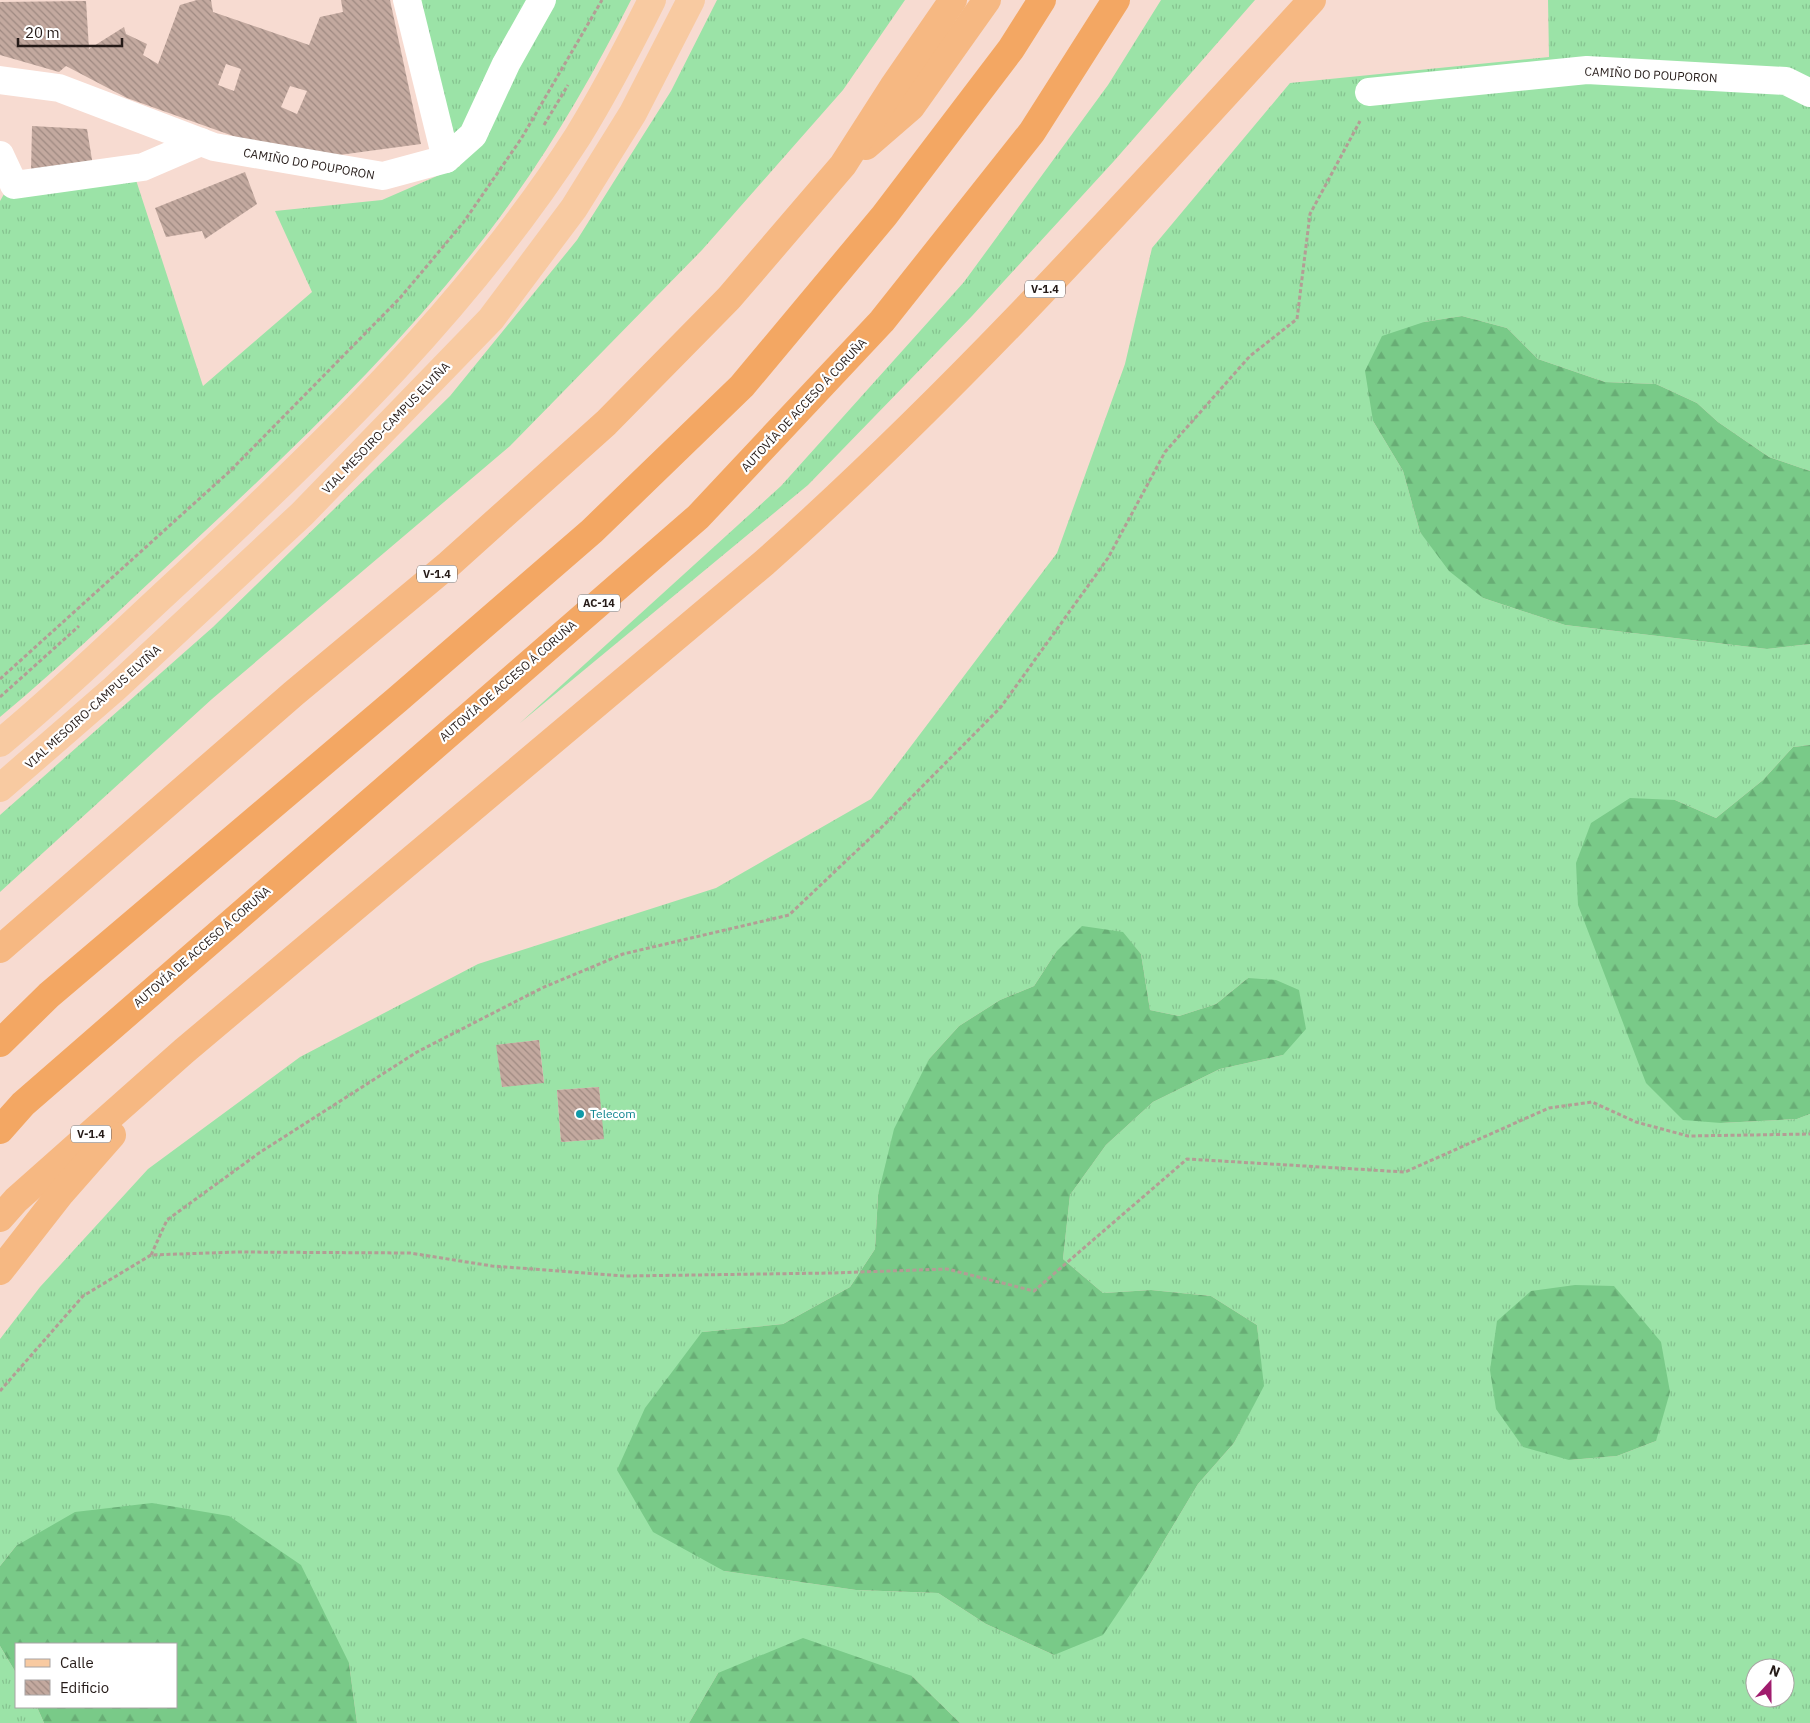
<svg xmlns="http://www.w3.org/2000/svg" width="1810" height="1723" viewBox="0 0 1810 1723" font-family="'IBM Plex Sans',sans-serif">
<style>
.grass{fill:url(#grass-tufts);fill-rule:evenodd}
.forest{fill:url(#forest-firs)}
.building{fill:url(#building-back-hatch);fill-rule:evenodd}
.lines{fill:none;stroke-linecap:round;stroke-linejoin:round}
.path{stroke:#b39d95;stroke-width:3;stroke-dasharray:4 2.5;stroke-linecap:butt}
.minor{stroke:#fff;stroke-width:28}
.primary{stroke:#f8caa1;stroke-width:28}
.trunk{stroke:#f6b882;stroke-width:28}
.motorway{stroke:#f3a763;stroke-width:28}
.culture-dot{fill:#0f9aa8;stroke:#fff;stroke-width:2}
.labels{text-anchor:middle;stroke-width:4.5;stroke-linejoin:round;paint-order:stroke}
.shield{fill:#fff;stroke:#665f5d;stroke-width:1}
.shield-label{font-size:11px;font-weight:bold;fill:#251b18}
.street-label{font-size:12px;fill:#251b18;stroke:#fff}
.culture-label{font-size:12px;fill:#0d838f;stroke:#fff;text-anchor:start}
</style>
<defs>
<pattern id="grass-tufts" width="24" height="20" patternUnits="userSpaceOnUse" patternTransform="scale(1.25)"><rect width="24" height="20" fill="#9be3a7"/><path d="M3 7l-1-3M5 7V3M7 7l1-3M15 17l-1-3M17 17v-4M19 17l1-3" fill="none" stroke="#85c28f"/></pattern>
<pattern id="forest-firs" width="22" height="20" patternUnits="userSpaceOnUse" patternTransform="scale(1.25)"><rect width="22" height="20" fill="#79ca88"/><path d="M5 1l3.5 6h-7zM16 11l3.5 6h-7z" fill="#68ad75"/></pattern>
<pattern id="building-back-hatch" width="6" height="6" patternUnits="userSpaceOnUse" patternTransform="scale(1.25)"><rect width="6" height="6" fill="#c3a99f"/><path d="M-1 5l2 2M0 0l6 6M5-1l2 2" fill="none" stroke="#9e8981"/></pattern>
</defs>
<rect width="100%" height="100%" fill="#f7dbd1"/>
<g class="grass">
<path d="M416,0H631C596,69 558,136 513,199C421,328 305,438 190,545C127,603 66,662 0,717V201L4,194L136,180L203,386L312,292L275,211L382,200L460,166L453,130Z"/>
<path d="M717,0H905L843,90L702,250L510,446L212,699L0,892V815L213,627L450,396L577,240L671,91Z"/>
<path d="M1161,0H1255L1114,161L972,316L808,485L520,723L781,486L964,282L1108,85Z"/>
<path d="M1548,0H1810V471L1769,457L1718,422L1697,403L1656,384L1605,382L1538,359L1507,328L1462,316L1424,322L1373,421L1403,471L1420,532L1483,598L1565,625L1767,649L1810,644V745L1793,747L1763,780L1716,818L1675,800L1721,1123L1797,1119L1810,1114V1723H960L912,1676L718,1673L689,1723H357L349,1663L16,1546L0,1566V1339L40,1287L148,1169L300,1057L478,964L716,888L871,799L1057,553L1125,364L1152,248L1290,83L1549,57ZM1122,932L1141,954L1150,1010L1179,1016L1216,1004L1248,978L1283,1055L1220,1069L1153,1102L1106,1145L1070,1195L1063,1259L1103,1293L1151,1290L1211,1296L1257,1325L1263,1386L1234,1443L1198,1484L1146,1571L1054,1655L986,1624L938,1593L856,1590L724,1571L702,1332L783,1324L850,1287L875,1249L878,1195L929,1059L959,1026L1000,1000L1034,986L1056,952ZM539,1040L544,1082L502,1087L497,1045ZM599,1087L603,1139L561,1142L557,1090ZM1656,1441L1617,1456L1569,1460ZM1755,1668H1785V1698H1755Z"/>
<path d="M0,1646L16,1673V1707H37L44,1723H0Z"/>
</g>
<g class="forest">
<path d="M1462,316L1507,328L1538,359L1605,382L1656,384L1697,403L1718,422L1769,457L1810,471V644L1767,649L1565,625L1483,598L1449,571L1420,532L1403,471L1373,421L1365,371L1382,336L1424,322Z"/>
<path d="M1810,745V1114L1797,1119L1721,1123L1683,1120L1646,1083L1578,905L1576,863L1591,823L1630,798L1675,800L1716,818L1763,780L1793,747Z"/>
<path d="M1082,926L1123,932L1141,954L1150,1010L1179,1016L1216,1004L1248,978L1276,980L1299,990L1306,1029L1283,1055L1220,1069L1153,1102L1106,1145L1070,1195L1063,1259L1103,1293L1151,1290L1211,1296L1257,1325L1264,1386L1234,1443L1198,1484L1146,1571L1103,1635L1054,1655L986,1624L938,1593L856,1590L724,1571L653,1532L617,1470L645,1408L702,1332L783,1324L850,1287L875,1249L878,1195L894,1129L929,1059L959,1026L1000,1000L1034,986L1056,952Z"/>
<path d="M1575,1285L1614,1286L1661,1342L1670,1392L1656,1441L1617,1456L1569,1460L1523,1447L1496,1409L1490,1370L1497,1321L1531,1291Z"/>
<path d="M152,1503L229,1516L301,1565L349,1663L357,1723H44L37,1707H176V1644H16V1673L0,1646V1566L16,1546L75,1512Z"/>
<path d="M803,1638L912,1676L960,1723H689L718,1673Z"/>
</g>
<g class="building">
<path d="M197,0H211L213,12L309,45L320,17L343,12L341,0H390L421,144L339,155L250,142L127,98L66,66L59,72L0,55V2L86,1L89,49L124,27L126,34L147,44L143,55L158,64L180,5ZM226,64L241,69L234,91L218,85ZM290,86L307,91L297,114L281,107Z"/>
<path d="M32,126L87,129L93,166L31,172Z"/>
<path d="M245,172L257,204L205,239L202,231L166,237L155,208Z"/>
<path d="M539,1040L544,1083L502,1087L496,1045Z"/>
<path d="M599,1087L604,1139L561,1142L557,1090Z"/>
</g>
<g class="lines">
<g class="path">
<path d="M544,125L568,85"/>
<path d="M0,679L230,471L400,298L463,223L521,139L602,0"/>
<path d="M0,697L79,626"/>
<path d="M151,1255L167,1220L259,1153L417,1052L542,988L623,954L789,915L885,824L1001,707L1108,558L1165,452L1250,356L1297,319L1310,214L1360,121"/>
<path d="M0,1391L83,1296L151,1255L238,1252L410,1253L492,1266L625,1276L831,1273L947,1269L1034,1291L1187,1159L1405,1172L1549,1108L1592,1102L1636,1122L1688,1136L1810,1134"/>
</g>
<g class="minor">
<path d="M407,0L446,159"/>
<path d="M0,80L59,88L214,147L383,176L446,159L473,135L506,64L542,0"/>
<path d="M1369,92L1587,70L1786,81L1810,93"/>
<path d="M0,155L14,185L143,167L201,142"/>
</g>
<g class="primary">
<path d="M0,743C64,690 124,631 185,575C329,441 471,303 578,136C605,92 629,46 652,0"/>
<path d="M0,788L114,689L302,514L491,319L574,208L633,113L691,0"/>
</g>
<g class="trunk">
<path d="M866,146L911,107L987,0"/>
<path d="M0,949L293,694L449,564L606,423L729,298L843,165L893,87L953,0"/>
<path d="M0,1218L16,1200L184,1051L764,563C960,389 1135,193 1312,0"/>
<path d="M0,1271L61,1193L112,1135"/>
</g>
<g class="motorway">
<path d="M0,1043L49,995L398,699L592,531L742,386L884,216L1011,49L1042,0"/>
<path d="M0,1130L23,1104L698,517L882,321L1032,132L1116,0"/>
</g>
</g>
<circle class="culture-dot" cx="580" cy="1114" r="5"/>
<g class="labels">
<g class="shield">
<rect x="1025" y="280.5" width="40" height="17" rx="4"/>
<rect x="417" y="565.5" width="40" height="17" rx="4"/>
<rect x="578" y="594.5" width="42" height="17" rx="4"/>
<rect x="71" y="1125.5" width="40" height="17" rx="4"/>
</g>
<g class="shield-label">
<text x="1045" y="293">V-1.4</text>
<text x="437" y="578">V-1.4</text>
<text x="599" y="607">AC-14</text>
<text x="91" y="1138">V-1.4</text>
</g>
<g class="street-label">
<text transform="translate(1651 75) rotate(3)" y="4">CAMIÑO DO POUPORON</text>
<text transform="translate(309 164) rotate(10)" y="4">CAMIÑO DO POUPORON</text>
<text transform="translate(804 405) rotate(-47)" y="4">AUTOVÍA DE ACCESO Á CORUÑA</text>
<text transform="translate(386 428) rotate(-46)" y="4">VIAL MESOIRO-CAMPUS ELVIÑA</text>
<text transform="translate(508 681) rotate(-41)" y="4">AUTOVÍA DE ACCESO Á CORUÑA</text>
<text transform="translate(93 707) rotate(-42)" y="4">VIAL MESOIRO-CAMPUS ELVIÑA</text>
<text transform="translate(202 947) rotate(-41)" y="4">AUTOVÍA DE ACCESO Á CORUÑA</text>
</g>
<g class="culture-label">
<text x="590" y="1118">Telecom</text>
</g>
</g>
<rect x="15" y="1643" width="162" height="65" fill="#ffffff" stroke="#a8a4a3"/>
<rect x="25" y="1659" width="25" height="8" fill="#f8caa1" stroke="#a8a4a3"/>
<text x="60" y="1668" font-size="15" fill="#251b18">Calle</text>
<rect x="25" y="1680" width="25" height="15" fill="url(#building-back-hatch)" stroke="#a8a4a3"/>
<text x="60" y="1693" font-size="15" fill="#251b18">Edificio</text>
<g transform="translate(1770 1683) rotate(21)"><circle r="24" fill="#ffffff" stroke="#a8a4a3"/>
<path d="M0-4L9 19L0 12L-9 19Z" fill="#a01d6e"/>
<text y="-8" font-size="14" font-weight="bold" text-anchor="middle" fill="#251b18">N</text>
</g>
<path d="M18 38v8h104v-8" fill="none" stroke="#251b18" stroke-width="2.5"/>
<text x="25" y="38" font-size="15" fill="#251b18" stroke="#ffffff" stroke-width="4" paint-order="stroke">20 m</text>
</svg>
